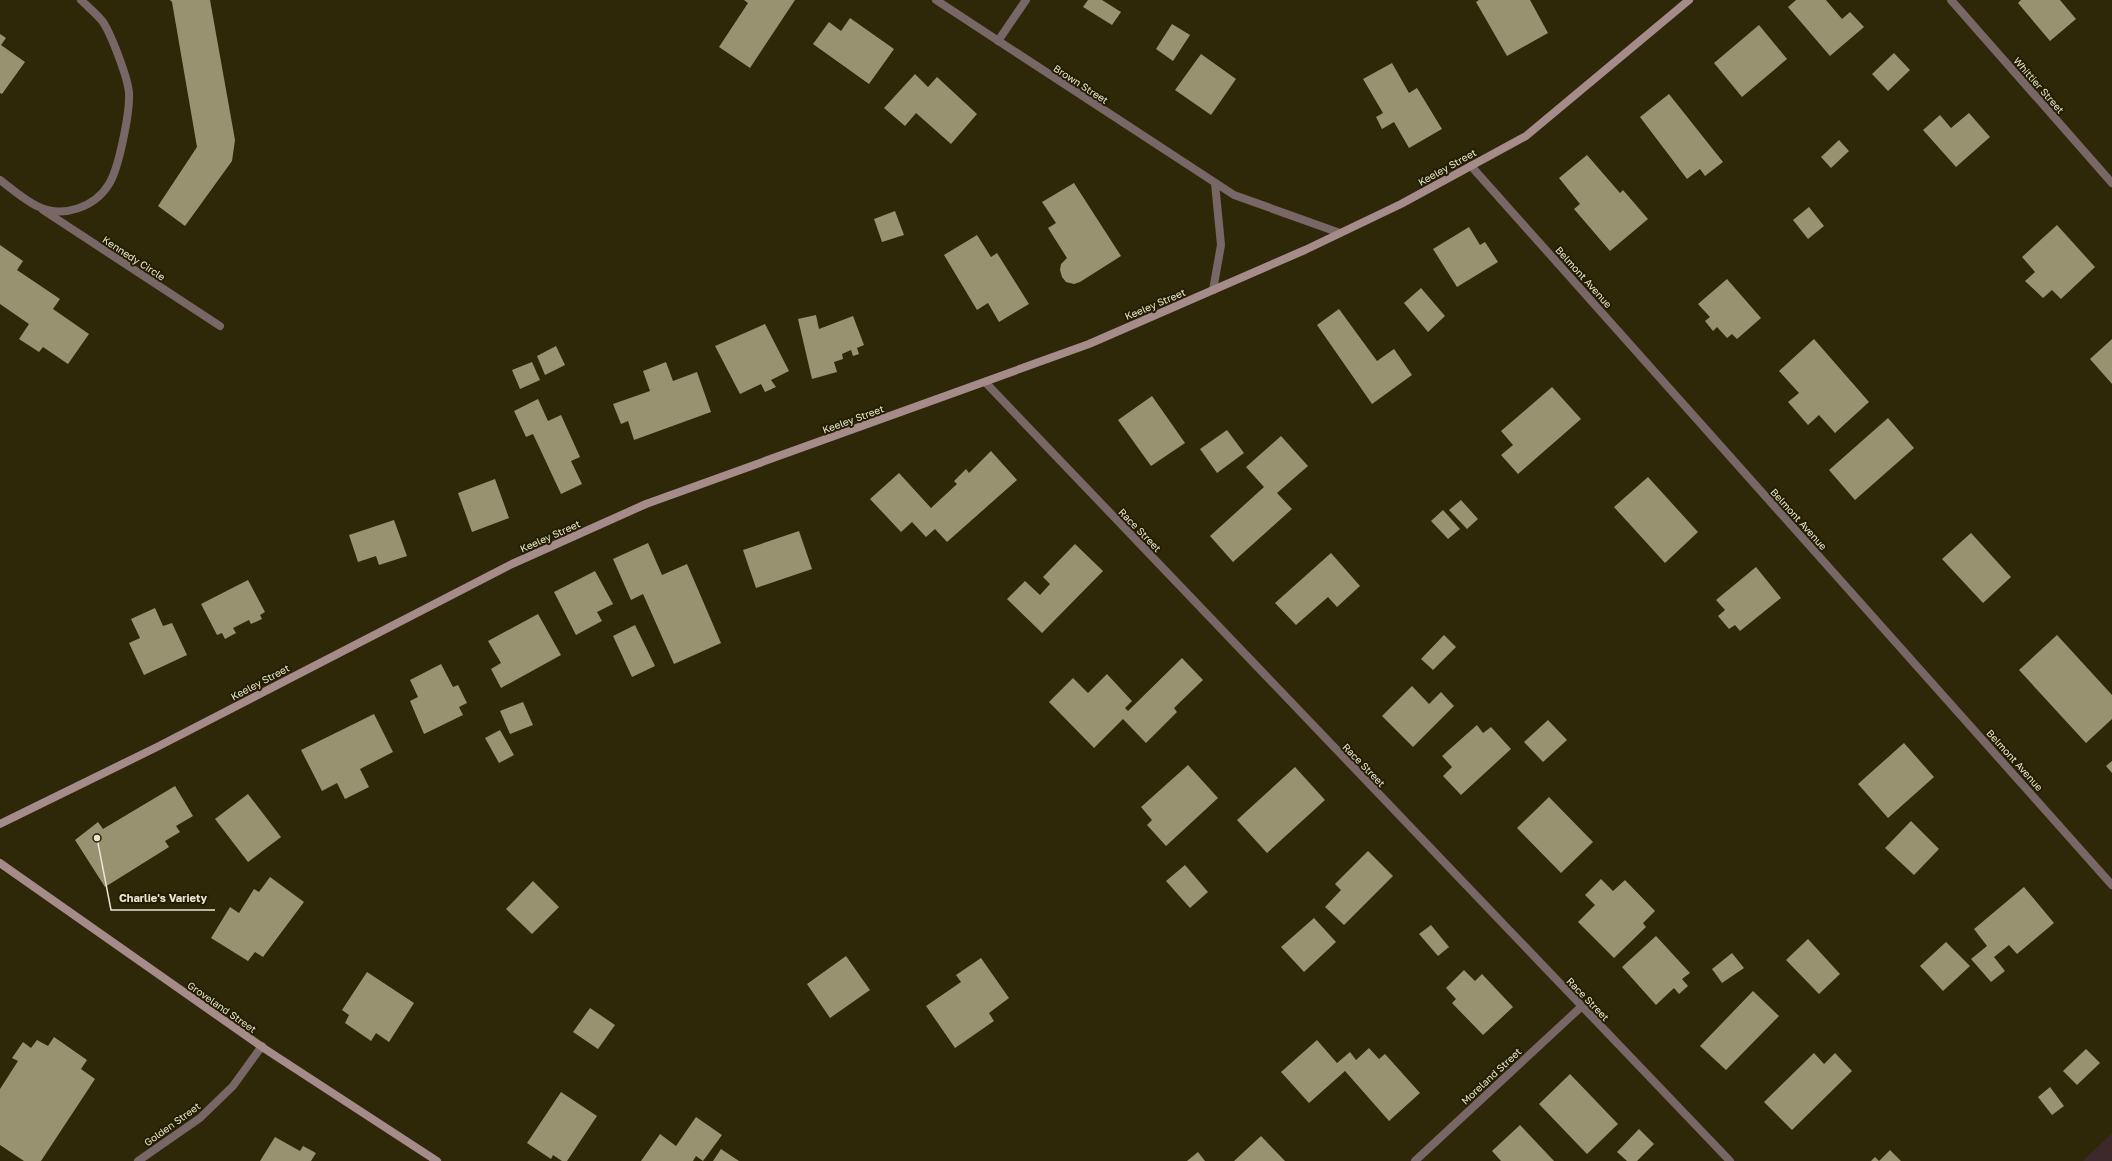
<svg xmlns="http://www.w3.org/2000/svg" width="2112" height="1161" viewBox="0 0 2112 1161" font-family="'Golos Text',sans-serif">
<style>
.education{fill:#3d292b}
.building{fill:#989271}
.lines{fill:none;stroke-linecap:round;stroke-linejoin:round}
.street{stroke:#786766;stroke-width:8}
.secondary{stroke:#a58b89;stroke-width:8}
.labels{text-anchor:middle;stroke-width:4;stroke-linejoin:round;paint-order:stroke}
.street-label{font-size:10px;fill:#e8e5d3;stroke:#241e01}
.leader{fill:none;stroke:#e8e5d3;stroke-width:1.5}
.callout-dot{fill:#e8e5d3;stroke:#241e01;stroke-width:1.5}
.callout-label{font-size:11px;text-anchor:middle;font-weight:bold;fill:#e8e5d3;stroke:#241e01;stroke-width:4;stroke-linejoin:round;paint-order:stroke}
</style>
<rect width="100%" height="100%" fill="#2e2809"/>
<path class="education" d="M2112,1133V1161H2083Z"/>
<g class="building">
<path d="M170,0H210L235,140L232,161L185,226L158,206L197,147L172,2Z"/>
<path d="M744,0H795L750,68L719,47L748,3Z"/>
<path d="M1088,0H1102L1121,12L1112,25L1083,7Z"/>
<path d="M1479,0H1530L1548,33L1507,56L1476,2Z"/>
<path d="M1796,0H1826L1842,19L1850,12L1864,27L1830,56L1788,7Z"/>
<path d="M2021,0H2060L2076,19L2050,41L2018,3Z"/>
<path d="M850,18L894,49L869,84L813,44L829,22L841,31Z"/>
<path d="M1172,24L1190,35L1173,61L1156,49Z"/>
<path d="M1759,25L1787,59L1742,97L1714,63Z"/>
<path d="M0,34L6,38L1,45L25,62L2,94L0,93Z"/>
<path d="M1894,53L1910,70L1888,91L1872,74Z"/>
<path d="M1201,54L1236,79L1211,115L1175,90Z"/>
<path d="M1392,63L1409,93L1417,88L1442,129L1409,148L1394,122L1382,129L1376,117L1383,113L1363,79Z"/>
<path d="M915,74L928,87L937,77L977,114L951,144L916,113L905,126L884,108Z"/>
<path d="M1669,94L1723,162L1705,176L1700,169L1687,179L1640,117Z"/>
<path d="M1969,113L1990,137L1956,167L1923,130L1940,115L1951,128Z"/>
<path d="M1839,140L1849,151L1831,168L1821,157Z"/>
<path d="M1587,155L1620,193L1623,190L1648,219L1610,251L1574,209L1580,204L1559,178Z"/>
<path d="M1074,183L1121,256L1080,282L1074,284L1066,282L1062,277L1060,270L1061,264L1067,258L1048,228L1056,223L1042,202Z"/>
<path d="M1809,207L1824,226L1808,239L1793,220Z"/>
<path d="M895,211L904,235L882,242L874,219Z"/>
<path d="M2057,225L2095,267L2061,299L2052,290L2043,298L2025,281L2035,272L2022,257Z"/>
<path d="M1469,227L1480,245L1485,242L1498,262L1457,287L1433,249Z"/>
<path d="M977,235L991,257L997,253L1029,304L999,322L988,303L977,310L944,255Z"/>
<path d="M0,245L23,261L17,270L60,299L53,309L89,334L68,364L43,347L39,352L19,339L29,324L0,304Z"/>
<path d="M1727,279L1761,318L1737,339L1732,334L1727,338L1717,327L1713,331L1705,321L1710,317L1698,304Z"/>
<path d="M1421,288L1445,316L1428,332L1404,303Z"/>
<path d="M1339,309L1377,361L1394,349L1412,375L1372,404L1317,325Z"/>
<path d="M816,315L819,329L853,316L864,345L857,348L859,354L853,356L851,350L842,354L843,359L834,362L837,372L812,379L798,319Z"/>
<path d="M765,324L789,371L771,380L776,387L765,392L761,384L740,394L715,346Z"/>
<path d="M1814,339L1869,402L1835,433L1819,415L1808,425L1788,402L1799,393L1779,371Z"/>
<path d="M2112,339V384L2090,359Z"/>
<path d="M556,346L565,365L545,375L537,356Z"/>
<path d="M532,362L540,380L520,389L512,370Z"/>
<path d="M666,362L673,381L697,372L711,412L634,440L628,421L621,424L613,404L650,391L643,371Z"/>
<path d="M1552,387L1581,419L1518,474L1501,455L1513,445L1501,431Z"/>
<path d="M1152,396L1185,443L1151,466L1118,420Z"/>
<path d="M538,399L548,421L561,415L580,457L571,461L582,484L561,494L533,434L526,437L514,411Z"/>
<path d="M1888,418L1914,448L1855,500L1829,470Z"/>
<path d="M1227,430L1244,453L1217,473L1200,449Z"/>
<path d="M1281,436L1308,466L1277,493L1292,509L1233,562L1210,536L1264,487L1246,467Z"/>
<path d="M991,451L1017,480L947,542L935,529L926,537L912,522L901,532L870,499L899,473L931,508L957,484L954,481L966,469L969,473Z"/>
<path d="M1648,477L1698,532L1665,563L1614,507Z"/>
<path d="M495,479L509,518L472,532L458,493Z"/>
<path d="M1461,500L1478,519L1467,529L1449,510Z"/>
<path d="M1443,510L1460,529L1448,539L1431,521Z"/>
<path d="M394,520L407,556L379,565L376,556L358,562L349,535Z"/>
<path d="M799,531L812,569L756,588L743,550Z"/>
<path d="M1971,533L2011,577L1983,603L1942,559Z"/>
<path d="M648,543L662,575L687,564L721,643L674,664L643,594L631,600L613,559Z"/>
<path d="M1075,544L1103,571L1042,633L1007,599L1025,581L1040,595L1050,584L1043,577Z"/>
<path d="M1331,553L1360,586L1337,607L1328,597L1296,625L1275,603Z"/>
<path d="M1756,567L1781,598L1740,631L1735,625L1729,629L1718,616L1725,610L1716,600Z"/>
<path d="M595,571L613,604L597,612L602,621L576,635L554,592Z"/>
<path d="M248,580L265,612L260,615L262,619L251,624L249,620L233,628L236,633L225,639L222,633L217,635L201,604Z"/>
<path d="M155,608L163,626L172,623L187,655L144,675L129,643L140,638L131,619Z"/>
<path d="M538,614L561,655L501,688L491,669L501,663L488,641Z"/>
<path d="M635,625L655,666L632,677L613,636Z"/>
<path d="M1444,635L1456,647L1433,670L1421,659Z"/>
<path d="M2057,635L2112,695V719L2086,743L2019,670Z"/>
<path d="M1182,658L1203,680L1174,708L1177,712L1146,743L1123,719L1094,748L1049,702L1073,678L1088,693L1107,674L1132,701L1125,708L1128,711Z"/>
<path d="M441,664L453,687L458,685L467,703L459,707L463,715L424,734L410,701L418,697L410,680Z"/>
<path d="M1412,686L1429,704L1441,692L1454,706L1413,747L1382,716Z"/>
<path d="M523,702L533,725L510,734L500,711Z"/>
<path d="M374,714L393,752L360,769L369,787L345,799L337,783L322,791L301,750Z"/>
<path d="M1548,720L1567,740L1543,762L1524,742Z"/>
<path d="M1477,725L1483,733L1491,727L1511,749L1461,795L1443,776L1452,767L1442,756Z"/>
<path d="M500,730L514,755L499,763L485,738Z"/>
<path d="M1904,743L1934,777L1888,818L1858,784Z"/>
<path d="M2112,761V773L2106,766Z"/>
<path d="M1188,765L1218,798L1166,846L1147,825L1152,820L1141,807Z"/>
<path d="M1295,767L1325,800L1267,853L1237,820Z"/>
<path d="M175,786L193,816L176,826L180,832L165,841L169,847L105,887L75,840L98,822L103,829Z"/>
<path d="M248,794L281,837L248,862L215,819Z"/>
<path d="M1549,797L1593,842L1561,873L1517,828Z"/>
<path d="M1911,821L1939,849L1914,875L1885,848Z"/>
<path d="M1368,851L1393,876L1344,925L1325,907L1341,890L1335,884Z"/>
<path d="M1185,865L1208,892L1190,908L1166,881Z"/>
<path d="M270,877L304,902L263,957L255,952L248,961L211,938L230,907L239,913L254,889L259,892Z"/>
<path d="M1601,879L1613,891L1625,880L1655,911L1643,923L1646,927L1614,958L1578,922L1595,905L1585,895Z"/>
<path d="M533,881L559,907L532,934L506,909Z"/>
<path d="M2024,887L2054,923L2017,954L2009,945L1994,957L2005,971L1991,982L1971,959L1987,946L1974,929Z"/>
<path d="M1314,918L1336,942L1304,972L1281,947Z"/>
<path d="M1431,925L1449,947L1438,956L1419,934Z"/>
<path d="M1656,936L1690,973L1682,979L1688,986L1679,994L1674,988L1656,1005L1622,967Z"/>
<path d="M1808,939L1840,974L1819,994L1786,960Z"/>
<path d="M1946,942L1970,966L1943,991L1920,966Z"/>
<path d="M1732,953L1744,968L1722,983L1712,969Z"/>
<path d="M846,956L870,990L830,1018L807,984Z"/>
<path d="M981,958L1009,998L989,1013L994,1021L955,1048L926,1006L961,982L956,975Z"/>
<path d="M1464,970L1475,981L1482,974L1513,1007L1483,1035L1452,1003L1456,999L1446,988Z"/>
<path d="M367,972L414,1003L389,1042L376,1033L371,1041L345,1023L349,1015L342,1010Z"/>
<path d="M1753,991L1779,1016L1726,1070L1700,1046Z"/>
<path d="M590,1008L615,1025L598,1049L573,1032Z"/>
<path d="M54,1037L87,1060L81,1069L95,1079L41,1161H24L0,1145V1089L18,1061L12,1058L23,1042L31,1048L37,1040L48,1046Z"/>
<path d="M1317,1040L1337,1063L1350,1052L1356,1060L1369,1048L1379,1059L1385,1054L1420,1093L1389,1121L1345,1071L1309,1103L1281,1072Z"/>
<path d="M2086,1049L2100,1063L2077,1085L2063,1071Z"/>
<path d="M1814,1053L1824,1064L1835,1053L1852,1071L1792,1130L1764,1102Z"/>
<path d="M1570,1074L1618,1124L1587,1154L1539,1104Z"/>
<path d="M2050,1087L2064,1106L2052,1115L2038,1097Z"/>
<path d="M561,1092L597,1116L567,1161H562L553,1155L551,1159L527,1143Z"/>
<path d="M696,1117L722,1135L703,1161L696,1156L693,1161H641L660,1134L676,1146Z"/>
<path d="M1520,1125L1554,1161H1501L1492,1151Z"/>
<path d="M1639,1129L1654,1144L1637,1161H1627L1617,1152Z"/>
<path d="M1261,1136L1285,1161H1234Z"/>
<path d="M275,1137L300,1151L303,1146L316,1153L311,1161H260Z"/>
<path d="M721,1149L739,1161H713Z"/>
<path d="M1890,1150L1901,1161H1871L1875,1157L1879,1161Z"/>
<path d="M1198,1152L1205,1161H1187Z"/>
</g>
<g class="lines">
<g class="street">
<path d="M936,0L1234,195L1340,233"/>
<path d="M1951,0L2112,183"/>
<path d="M998,41L1026,0"/>
<path d="M1471,166L2112,885"/>
<path d="M0,180C12,189 24,200 37,206C63,219 95,207 109,184C119,168 130,112 129,93C128,78 111,34 103,22C97,14 88,7 81,0"/>
<path d="M43,210L220,326"/>
<path d="M1213,290L1221,245L1215,183"/>
<path d="M985,382L1730,1161"/>
<path d="M138,1161L200,1118L233,1086L262,1046"/>
<path d="M1415,1161L1582,1006"/>
</g>
<g class="secondary">
<path d="M0,824L157,747L512,564L646,504L1089,344L1305,250L1401,204L1526,136L1689,0"/>
<path d="M0,863L265,1049L437,1161"/>
</g>
</g>
<g class="labels">
<g class="street-label">
<text transform="translate(1081 84) rotate(33)" y="4">Brown Street</text>
<text transform="translate(2039 85) rotate(49)" y="4">Whittier Street</text>
<text transform="translate(1447 167) rotate(-29)" y="4">Keeley Street</text>
<text transform="translate(134 258) rotate(33)" y="4">Kennedy Circle</text>
<text transform="translate(1584 277) rotate(48)" y="4">Belmont Avenue</text>
<text transform="translate(1155 304) rotate(-23)" y="4">Keeley Street</text>
<text transform="translate(853 419) rotate(-20)" y="4">Keeley Street</text>
<text transform="translate(1799 519) rotate(48)" y="4">Belmont Avenue</text>
<text transform="translate(1140 530) rotate(46)" y="4">Race Street</text>
<text transform="translate(550 536) rotate(-24)" y="4">Keeley Street</text>
<text transform="translate(260 682) rotate(-28)" y="4">Keeley Street</text>
<text transform="translate(2015 760) rotate(48)" y="4">Belmont Avenue</text>
<text transform="translate(1364 765) rotate(46)" y="4">Race Street</text>
<text transform="translate(1588 999) rotate(46)" y="4">Race Street</text>
<text transform="translate(222 1007) rotate(35)" y="4">Groveland Street</text>
<text transform="translate(1491 1076) rotate(-43)" y="4">Moreland Street</text>
<text transform="translate(172 1124) rotate(-36)" y="4">Golden Street</text>
</g>
</g>
<path class="leader" d="M97 838L111 910H215"/>
<circle class="callout-dot" cx="97" cy="838" r="4"/>
<g class="callout-label">
<text x="163" y="902">Charlie's Variety</text>
</g>
</svg>
